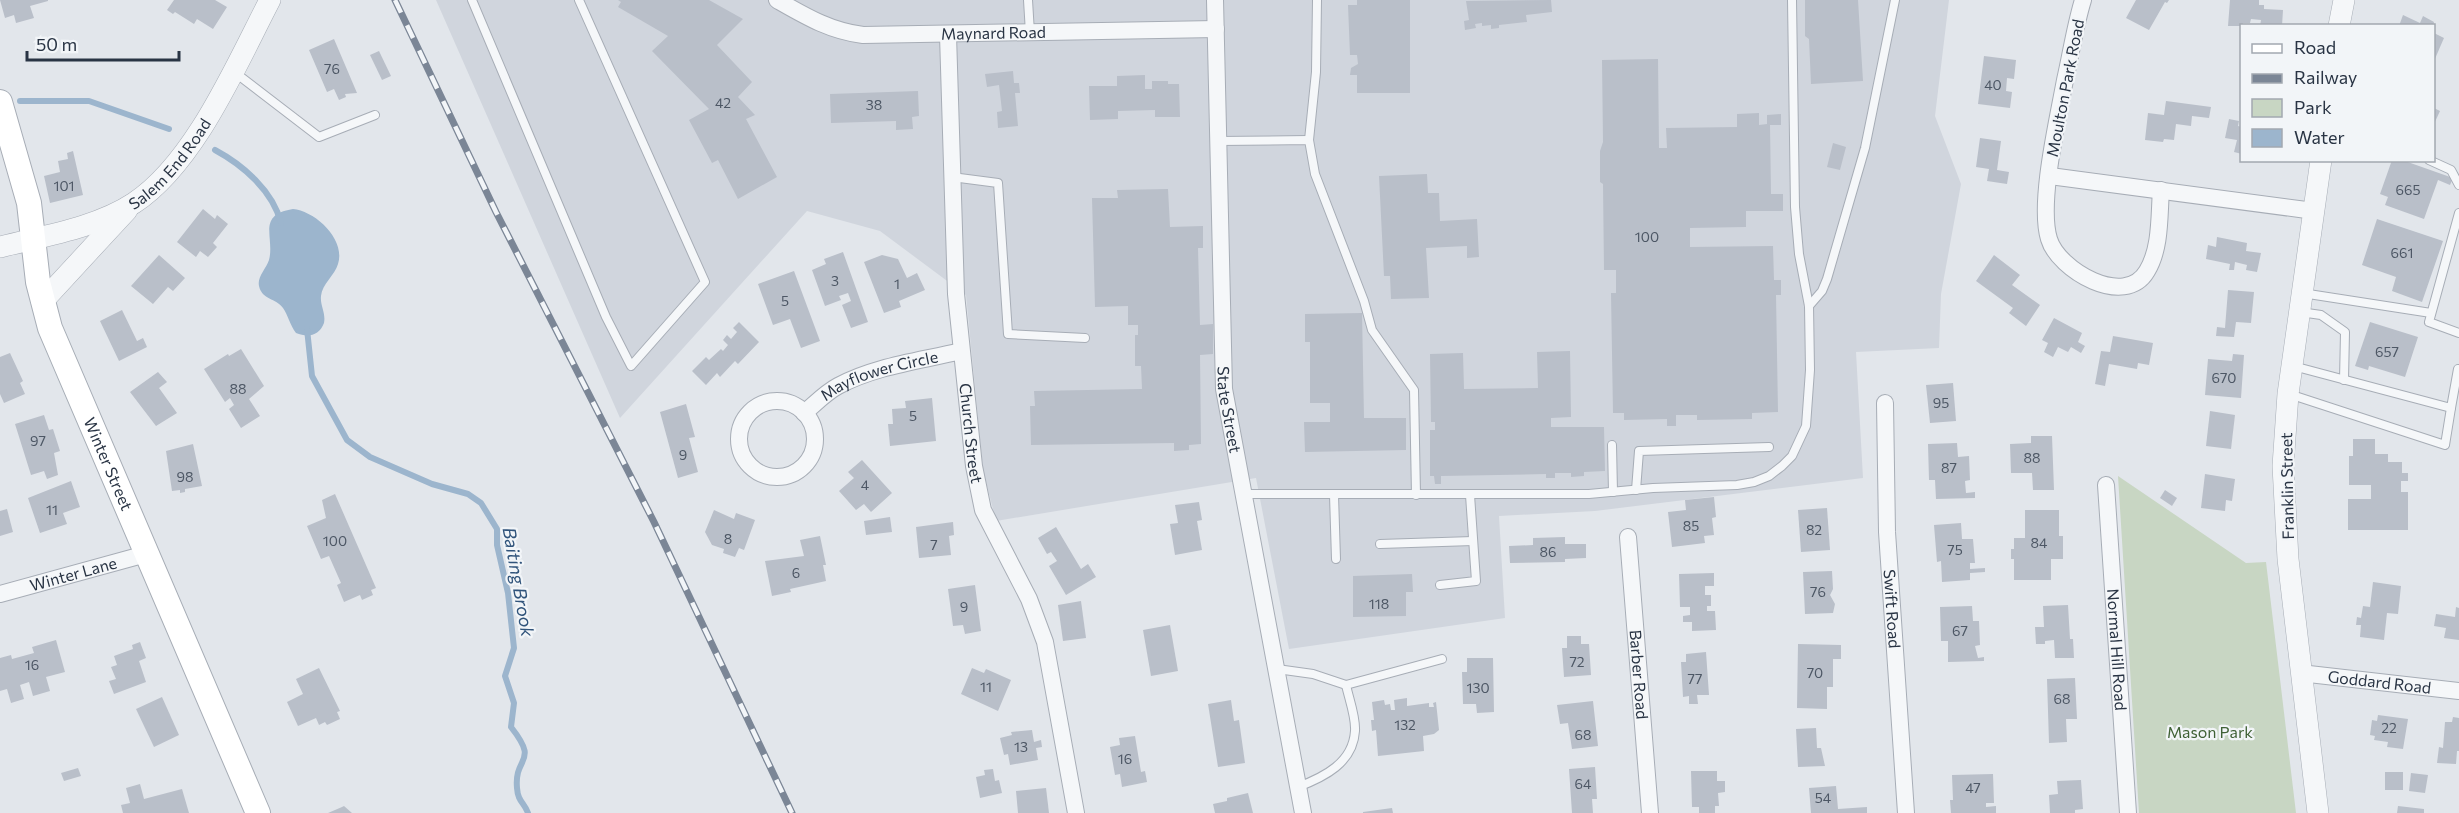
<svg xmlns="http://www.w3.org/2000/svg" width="2459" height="813" viewBox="0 0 2459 813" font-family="Commissioner,sans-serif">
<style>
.built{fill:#d0d5dd}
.green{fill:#c8d6c3}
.water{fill:#9cb5cd}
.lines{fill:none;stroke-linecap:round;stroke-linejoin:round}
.stream{stroke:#9cb5cd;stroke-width:6}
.building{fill:#b9bfc9}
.service-casing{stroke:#a7adb6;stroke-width:10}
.minor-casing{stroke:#a7adb6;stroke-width:18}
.tertiary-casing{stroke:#a7adb6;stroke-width:22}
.secondary-casing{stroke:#a7adb6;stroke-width:26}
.service{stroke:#f5f7f9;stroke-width:8}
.minor{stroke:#f5f7f9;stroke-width:16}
.tertiary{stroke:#f5f7f9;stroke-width:21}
.secondary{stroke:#fff;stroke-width:24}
.rail-casing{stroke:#7b8696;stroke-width:7}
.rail{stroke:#f2f5f8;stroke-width:4.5;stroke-dasharray:14;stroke-linecap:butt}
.labels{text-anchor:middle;stroke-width:4.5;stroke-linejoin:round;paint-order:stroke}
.number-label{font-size:14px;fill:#4d5765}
.street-label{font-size:16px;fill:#293444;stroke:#f2f5f8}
.park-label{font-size:16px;fill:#3f6135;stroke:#f2f5f8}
.water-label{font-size:18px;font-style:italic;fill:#31547b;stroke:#f2f5f8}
</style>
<rect width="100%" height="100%" fill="#e2e6eb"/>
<path class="built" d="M436,0H1949L1935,116L1961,184L1941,294L1939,348L1856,352L1863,478L1595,511L1499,516L1505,618L1289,649L1256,478L996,521L983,470L966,295L880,231L807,211L620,418Z"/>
<path class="green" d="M2118,476L2246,563L2266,562L2296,813H2139Z"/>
<path class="water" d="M293,209C315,211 346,239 338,264C335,275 322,284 321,296C320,306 326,313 324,323C319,336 308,338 296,333C290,325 288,315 283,308C276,298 262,300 259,286C257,277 266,269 269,260C275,237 256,215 293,209Z"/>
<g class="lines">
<g class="stream">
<path d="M20,101H89L169,129"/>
<path d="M215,150C243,165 273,191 281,223"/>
<path d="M307,329L312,376L347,440L370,457L432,484L468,494L481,503L497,529V545L508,593L514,648L505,676L514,703L511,727C540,764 514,755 517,788C518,802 524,802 528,813"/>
</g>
</g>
<g class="building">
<path d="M0,0H48V1L30,6L34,18L16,23L14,15L5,18Z"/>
<path d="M174,0H215L227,7L213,29L197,19L194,24L175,12L173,14L167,10Z"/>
<path d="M618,0H709L743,19L717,45L752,82L738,97L755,115L746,119L777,177L738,199L718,160L712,163L689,120L709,109L652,51L668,36L618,7L621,2Z"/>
<path d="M1357,0H1410V93H1357V75H1350L1351,68L1358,64L1357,55H1350L1348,5H1357Z"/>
<path d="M1551,0L1552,12L1526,15L1527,22L1499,25V28L1491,29V25L1482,26V23L1475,24L1476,28L1465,30L1464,21L1469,20L1466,1Z"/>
<path d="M1805,0H1858L1863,81L1811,84L1809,39L1805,36Z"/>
<path d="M2136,0H2169L2167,3L2165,2L2149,30L2126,18Z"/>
<path d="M2230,0H2259V5H2264V9L2283,10L2282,26H2260L2261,20L2251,19L2250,23H2243L2242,26H2228Z"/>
<path d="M2403,15L2420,23L2423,16L2434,22L2433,26H2399Z"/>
<path d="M2434,33L2444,38L2434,61Z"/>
<path d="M334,39L357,93L345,94L346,97L339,100L334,89L327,92L309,50Z"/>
<path d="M379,51L391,76L382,80L370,55Z"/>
<path d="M1984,56L2016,60L2014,79L2007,78L2006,91L2012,92L2010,108L1978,104Z"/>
<path d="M1658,59L1659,148H1667L1666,128L1737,127V114L1759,113V125L1767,124V115L1781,114V125H1770L1771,194H1783V211H1746V227L1690,228V247L1773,246L1774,280H1781V295H1776L1778,412L1752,413V419L1697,420V415H1676V426H1667V419L1624,420V413H1613L1611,293H1616V270H1604L1603,184L1600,182V151L1603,142L1602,60Z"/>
<path d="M1013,71L1014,83H1019L1020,93H1015L1018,126L998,128L997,112L1002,111L999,85L987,87L985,74Z"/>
<path d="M1145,75V89H1152V81H1168V84H1179L1180,117H1155V110L1118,111V119L1090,120L1089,86H1117V76Z"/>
<path d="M918,91L919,116L912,117L913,129L896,130V121L831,123L830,94Z"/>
<path d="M2166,101L2211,107L2209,118L2192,116L2191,126L2176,124L2174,140L2164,139L2163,142L2145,140L2148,113L2164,115Z"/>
<path d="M2434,108L2440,111L2434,124Z"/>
<path d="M2229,119L2239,121L2238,126L2242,127V154L2234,152L2237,140L2225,138Z"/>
<path d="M1980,138L2001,141L1997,170L2009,172L2007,184L1987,181L1989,169L1976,167Z"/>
<path d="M1833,143L1846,147L1840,170L1827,167Z"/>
<path d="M73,151L83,195L50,203L44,176L60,172L58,161L68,159L67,153Z"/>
<path d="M2392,160H2402L2453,178L2450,185L2438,180L2424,219L2385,205L2388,197L2380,194Z"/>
<path d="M1427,174L1428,193H1439L1440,221L1477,219L1479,257L1467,258V246L1426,248L1429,298L1391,299L1390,276H1384L1379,176Z"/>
<path d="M1168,189L1170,227L1203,226V248H1198L1200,325L1213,324V354L1200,355L1201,444L1189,445V450L1174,451V443L1031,445L1030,406H1035L1034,391L1142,389L1141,366H1135V335H1138V325H1128V306L1095,307L1092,198H1118L1117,190Z"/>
<path d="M203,209L215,219L217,215L228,224L213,243L217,247L208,257L200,251L196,257L177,242Z"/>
<path d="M2377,219L2443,241L2422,302L2392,291L2396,277L2362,265Z"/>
<path d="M2217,237L2247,243L2246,251L2261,253L2257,272L2246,270L2247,265L2235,262L2234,270H2229L2230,264L2206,259L2208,245L2216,247Z"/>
<path d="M843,252L868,322L851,328L842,305L851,301L848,293L839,296L841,300L825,306L812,270L826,264L824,259Z"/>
<path d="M159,255L185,278L173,291L168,287L153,304L131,286Z"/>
<path d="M882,255L898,259L907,278L917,273L925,290L899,301L901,307L884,313L864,262Z"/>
<path d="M1994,255L2020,275L2012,285L2040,305L2026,326L2009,313L2013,308L1976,281Z"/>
<path d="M794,271L820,341L801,348L790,319L773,325L758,284Z"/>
<path d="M2228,290L2254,292L2251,323L2236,322L2234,337L2216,336L2217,327L2225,328Z"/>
<path d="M122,310L137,341L143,338L147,347L119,361L100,321Z"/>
<path d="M1362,313L1364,418H1406V450L1305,452L1304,422H1330V403H1310V342H1305V314Z"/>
<path d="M2054,318L2082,333L2078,342L2085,346L2081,353L2071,347L2068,352L2058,347L2053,357L2044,352L2048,343L2042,340Z"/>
<path d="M739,322L759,342L738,364L735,361L720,377L717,373L706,385L692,371L706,357L709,360L721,349L723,351L728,345L723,340L727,335L731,339L737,332L733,328Z"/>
<path d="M2370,322L2418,337L2405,377L2369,366L2368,370L2355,366Z"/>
<path d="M2113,336L2153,343L2149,365L2138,363L2137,369L2109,364L2105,386L2095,384L2101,351L2110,352Z"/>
<path d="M241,349L264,386L249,399L260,416L241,428L229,409L234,405L230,398L225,402L204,369L228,354L229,356Z"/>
<path d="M1570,351L1571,417L1551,418V427H1604L1605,471L1584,472V476L1571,477V473H1555V478H1546V474L1441,476V484H1435L1434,476H1430V430H1435V422H1431L1430,354L1463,353L1464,389L1538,388L1537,352Z"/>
<path d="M10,353L23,381L20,383L25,394L4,403L0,394V357Z"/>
<path d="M2233,354L2244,355L2241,398L2205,395L2208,359L2232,361Z"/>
<path d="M158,372L167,382L159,388L177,413L156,426L130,392Z"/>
<path d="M1953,383L1956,421L1930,423L1926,385Z"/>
<path d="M932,398L936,441L890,446L888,424H893L892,409L906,408L905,401Z"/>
<path d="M686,404L695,437L689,438L698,472L678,478L660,412Z"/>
<path d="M2210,411L2235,415L2231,449L2206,446Z"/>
<path d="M44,415L49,430L53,429L60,451L54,453L58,475L47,479L44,471L31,475L15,424Z"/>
<path d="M2031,436H2052L2054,490H2033L2032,473H2011L2010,444L2031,443Z"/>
<path d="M2353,439H2375V454H2388V462H2402V473H2408V481H2401V492H2408V530H2348V499H2371V485H2349V456H2353Z"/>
<path d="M1957,443L1958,457L1969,456L1970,480L1965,481L1966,493L1975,492V498L1936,499L1935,480H1929L1928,444Z"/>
<path d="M193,444L202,486L185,489V492L180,493V490L172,491L166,451Z"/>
<path d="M862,460L892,493L871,512L864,504L856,510L839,491L854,478L848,472Z"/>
<path d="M2205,474L2235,479L2232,501L2226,500L2225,511L2201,508Z"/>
<path d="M71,481L80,507L63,513L67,524L40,533L28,498Z"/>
<path d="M2165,490L2177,498L2172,506L2160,498Z"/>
<path d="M335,494L376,588L371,590L373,595L362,600L360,595L344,602L337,585L341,583L329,556L321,559L307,526L326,518L322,500Z"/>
<path d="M1714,497L1716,517L1712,518L1714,535L1704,536L1705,543L1672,547L1668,512L1686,510L1685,500Z"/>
<path d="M1199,502L1202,520L1197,521L1202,550L1175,555L1170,524L1178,523L1175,505Z"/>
<path d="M1827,508L1830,550L1801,552L1798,510Z"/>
<path d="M7,509L13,532L0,536V511Z"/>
<path d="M714,510L734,519L736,513L755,520L744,550L739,548L735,557L723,553L724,549L712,545L705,532Z"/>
<path d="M2025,510H2059V536H2063V559H2051V580H2014V559H2011V549H2014V538H2025Z"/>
<path d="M890,517L892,532L866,535L864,521Z"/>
<path d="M953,522L954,535L949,536L951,555L919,558L916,527Z"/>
<path d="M1961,523L1962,539H1973L1975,563H1970V569L1985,568V572L1970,573V580L1942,582L1941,561L1937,562L1934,525Z"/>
<path d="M1056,527L1081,569L1088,564L1096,577L1066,595L1049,566L1057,561L1051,552L1047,554L1038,538Z"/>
<path d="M820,536L826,565H823L826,581L790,589L791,592L772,596L765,561L804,556L800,540Z"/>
<path d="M1565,537V544H1586V558L1565,559V562L1510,563L1509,546L1533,545V538Z"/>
<path d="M1832,571L1833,589L1830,595L1835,604L1833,613L1805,614L1803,572Z"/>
<path d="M1714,573V586H1705V595H1711V606H1707V611H1715L1716,630L1692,631V622H1683V616L1690,615V607H1680L1679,574Z"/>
<path d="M1412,574L1413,592H1406V616L1353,617V576Z"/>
<path d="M2373,582L2401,586L2398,614L2387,613L2384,640L2360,637L2361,625H2356L2357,617L2361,618L2363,606L2370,607Z"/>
<path d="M975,585L981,631L965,634L963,625L953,626L948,589Z"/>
<path d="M1081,601L1086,638L1063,641L1058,605Z"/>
<path d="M2068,605L2070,639H2073L2074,658H2055L2054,640L2045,641V644H2036L2035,627H2044L2043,606Z"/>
<path d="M1972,606L1973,621H1979L1980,645L1975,646L1978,658L1984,657V661L1948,662V641H1941L1940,607Z"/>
<path d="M2456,607L2459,608V640L2444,638L2446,628L2434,626L2436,614L2455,617Z"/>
<path d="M1170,625L1178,671L1151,676L1143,630Z"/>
<path d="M1567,636H1581V644H1589L1591,675L1564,677L1562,648H1567Z"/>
<path d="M56,640L65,672L46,677L50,691L33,696L29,682L20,685L24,699L11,703L7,689L0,691V658L11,655L12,659L34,653L32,647Z"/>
<path d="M140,642L146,658L139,661L146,682L114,694L109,681L116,679L111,667L117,665L114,656L133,649L132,645Z"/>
<path d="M1798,644L1841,645V659H1833V687H1827V709L1797,708Z"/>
<path d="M1706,652L1709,695H1697L1698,704H1689V696L1683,697L1681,662H1686V654Z"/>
<path d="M1467,658H1493L1494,712L1477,713L1476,704H1463L1462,672H1467Z"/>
<path d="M319,668L340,711L337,712L340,719L327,725L325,722L319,725L316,718L298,726L287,702L303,694L296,679Z"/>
<path d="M972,668L984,673L986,669L1011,680L998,711L961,694Z"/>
<path d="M2075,678L2077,719H2066L2067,742L2049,743L2047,679Z"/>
<path d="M162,697L179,735L154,747L136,709Z"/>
<path d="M1407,698V706L1429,703V707H1434L1433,703L1436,702L1439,730L1434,734L1423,736L1424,751L1378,756L1376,730L1372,731L1371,720H1374L1372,702L1384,700L1385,705L1390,704L1391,710H1395L1394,700Z"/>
<path d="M1231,700L1234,721L1239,720L1245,763L1218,767L1208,704Z"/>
<path d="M1593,701L1598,746L1572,749L1568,723L1560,724L1557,705Z"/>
<path d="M2378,715L2408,719L2403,749L2387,747L2388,742L2374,740L2375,736L2370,735L2372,720L2377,721Z"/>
<path d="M2453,717L2459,718V751H2457L2456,764L2437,763L2439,747L2443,748L2445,722H2452Z"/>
<path d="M1816,728L1817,748H1821L1825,766L1798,767L1796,729Z"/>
<path d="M1032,730L1034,742L1041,740L1042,747L1036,748L1038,760L1010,765L1008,754L1004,755L1000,738L1012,735L1011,732Z"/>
<path d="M1135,736L1141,772L1145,771L1147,782L1122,787L1120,774L1115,775L1110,747L1120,745L1119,738Z"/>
<path d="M1595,767L1597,799H1592L1593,813H1572L1569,769Z"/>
<path d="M78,768L81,776L64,781L61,773Z"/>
<path d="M993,769L995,781L999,780L1002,793L980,798L976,777L985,775L984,770Z"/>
<path d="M1691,771H1717V781H1725V792L1718,793L1719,806H1715V813H1699V807H1692Z"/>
<rect x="2385" y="772" width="18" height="18"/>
<path d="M2411,773L2428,775L2425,793L2409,791Z"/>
<path d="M1993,774L1994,803H1986V807L1996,806V813H1951L1950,800H1953L1952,775Z"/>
<path d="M2081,780L2083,809L2075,810V813H2050L2049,795L2058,794L2057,781Z"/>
<path d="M140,784L144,799L182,789L189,813H123L121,805L130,803L126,788Z"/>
<path d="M1836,786L1838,809L1867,807V813H1811L1809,788Z"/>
<path d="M1046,788L1049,813H1018L1016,791Z"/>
<path d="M1248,793L1253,813H1215L1213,804L1227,801V798Z"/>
<path d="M344,806L352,813H328L342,807Z"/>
<path d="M2398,806L2424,809V813H2397Z"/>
<path d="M1392,808L1393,813H1363V812Z"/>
</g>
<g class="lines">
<g class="service-casing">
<g id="service">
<path d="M472,0L606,317L631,366L705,282L579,0"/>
<path d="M1028,0L1030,33"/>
<path d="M233,71L319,137L375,115"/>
<path d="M1309,140L1316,72L1317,0"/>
<path d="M1218,141L1309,140L1315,174L1364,301L1372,330L1414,390L1416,495"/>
<path d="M2429,160L2451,170L2459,185"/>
<path d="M952,177L998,183L1008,334L1085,338"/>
<path d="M2459,213L2429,322L2459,333"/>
<path d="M2302,293L2431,313"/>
<path d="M1809,306L1822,291L1827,279L1865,148L1895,0"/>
<path d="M2300,312L2321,315L2345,332L2344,380"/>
<path d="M2293,366L2451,408L2458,369"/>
<path d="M2289,394L2445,445L2451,408"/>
<path d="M1612,445L1613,492"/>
<path d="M1636,490L1639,451L1769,447"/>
<path d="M1243,494H1589L1653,488L1737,485L1754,482L1769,476L1782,466L1792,456L1806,426L1810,370L1809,306L1799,254L1795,207L1792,0"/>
<path d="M1334,495L1336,559"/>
<path d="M1380,544L1473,541"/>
<path d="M1440,585L1476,581L1470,495"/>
<path d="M1277,669L1313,674L1346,685L1442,659"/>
<path d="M1298,787C1324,777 1353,763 1355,731C1356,717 1349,699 1346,685"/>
</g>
</g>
<g class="minor-casing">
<g id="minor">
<path id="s1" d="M777,0C805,16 830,31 863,35L1216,29"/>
<path id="s2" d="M1215,0L1224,389L1303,813"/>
<path d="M2083,0C2075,26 2071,54 2065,80C2058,119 2038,203 2049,239C2058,270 2125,309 2147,271C2161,248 2159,216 2161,190"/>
<path id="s3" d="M948,35L956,294L974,466L983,510L1029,599L1045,642L1076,813"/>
<path d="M2050,176L2314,211"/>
<circle cx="777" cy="439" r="38"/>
<path id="s4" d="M1885,403L1887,532L1906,813"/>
<path id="s5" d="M804,413C815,404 825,393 838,386C875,366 920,361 961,351"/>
<path id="s6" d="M2106,485L2128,813"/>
<path id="s7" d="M1628,537L1650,813"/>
<path id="s8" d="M0,594L146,554"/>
<path id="s9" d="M2300,673L2459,691"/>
</g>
</g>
<g class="tertiary-casing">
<g id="tertiary">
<path d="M2339,26L2344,0"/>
<path id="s10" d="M0,247C43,236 96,228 134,203C195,163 237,63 270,0"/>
<path d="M42,302L127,210"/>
<path d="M2318,813L2288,559L2283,466L2288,394L2321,160"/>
</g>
</g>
<g class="secondary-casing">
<g id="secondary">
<path id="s11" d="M0,102L29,203L38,282L50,328L258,813"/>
</g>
</g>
<use href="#service" class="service"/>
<use href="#minor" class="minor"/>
<use href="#tertiary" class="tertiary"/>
<use href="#secondary" class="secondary"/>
<g class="rail-casing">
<path id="rail" d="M395,0L496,212L654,522L792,813"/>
</g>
<use href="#rail" class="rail"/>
</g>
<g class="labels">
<g class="number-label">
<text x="332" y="74">76</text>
<text x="1993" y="90">40</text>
<text x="723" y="108">42</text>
<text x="874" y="110">38</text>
<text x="64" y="191">101</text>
<text x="2408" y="195">665</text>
<text x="1647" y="242">100</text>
<text x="2402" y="258">661</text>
<text x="835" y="286">3</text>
<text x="897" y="289">1</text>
<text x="785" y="306">5</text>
<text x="2387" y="357">657</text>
<text x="2224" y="383">670</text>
<text x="238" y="394">88</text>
<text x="1941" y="408">95</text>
<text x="913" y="421">5</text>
<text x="38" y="446">97</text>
<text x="683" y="460">9</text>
<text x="2032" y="463">88</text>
<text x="1949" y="473">87</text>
<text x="185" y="482">98</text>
<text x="865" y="490">4</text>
<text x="52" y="515">11</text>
<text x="1691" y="531">85</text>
<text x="1814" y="535">82</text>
<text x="728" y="544">8</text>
<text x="335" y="546">100</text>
<text x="2039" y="548">84</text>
<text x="934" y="550">7</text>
<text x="1955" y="555">75</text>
<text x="1548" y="557">86</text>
<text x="796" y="578">6</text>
<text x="1818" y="597">76</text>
<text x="1379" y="609">118</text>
<text x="964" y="612">9</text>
<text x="1960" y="636">67</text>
<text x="1577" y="667">72</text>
<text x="32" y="670">16</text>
<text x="1815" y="678">70</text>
<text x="1695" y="684">77</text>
<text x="986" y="692">11</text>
<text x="1478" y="693">130</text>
<text x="2062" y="704">68</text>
<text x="1405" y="730">132</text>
<text x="2389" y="733">22</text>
<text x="1583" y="740">68</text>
<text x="1021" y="752">13</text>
<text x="1125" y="764">16</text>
<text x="1583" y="789">64</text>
<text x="1973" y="793">47</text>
<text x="1823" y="803">54</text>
</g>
<g class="street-label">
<text dy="6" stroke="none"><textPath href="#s1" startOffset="224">Maynard Road</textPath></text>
<text transform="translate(2065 88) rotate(-79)" y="6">Moulton Park Road</text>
<text dy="6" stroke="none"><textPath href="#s10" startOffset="195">Salem End Road</textPath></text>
<text dy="6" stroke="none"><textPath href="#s5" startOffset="86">Mayflower Circle</textPath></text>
<text dy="6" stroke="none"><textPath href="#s2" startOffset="410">State Street</textPath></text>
<text dy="6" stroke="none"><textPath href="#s3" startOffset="399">Church Street</textPath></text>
<text dy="6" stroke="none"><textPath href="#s11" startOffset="380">Winter Street</textPath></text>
<text transform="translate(2287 486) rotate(-91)" y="6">Franklin Street</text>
<text dy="6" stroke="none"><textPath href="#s8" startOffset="76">Winter Lane</textPath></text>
<text dy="6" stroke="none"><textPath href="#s4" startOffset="206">Swift Road</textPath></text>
<text dy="6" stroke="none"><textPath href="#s6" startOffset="165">Normal Hill Road</textPath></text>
<text dy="6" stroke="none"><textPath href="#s7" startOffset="138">Barber Road</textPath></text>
<text dy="6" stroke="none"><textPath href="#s9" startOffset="80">Goddard Road</textPath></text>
</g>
<g class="park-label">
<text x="2210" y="738">Mason Park</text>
</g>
<g class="water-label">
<text transform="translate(518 582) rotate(80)" y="6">Baiting Brook</text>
</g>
</g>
<rect x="2240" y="24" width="195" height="138" fill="#f2f5f8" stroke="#a2a8b0" stroke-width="1.5"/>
<rect x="2252" y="44" width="30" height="9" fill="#ffffff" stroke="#a2a8b0" stroke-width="1.5"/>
<text x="2294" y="54" font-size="18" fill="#293444">Road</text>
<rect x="2252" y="74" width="30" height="9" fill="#7b8696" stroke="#a2a8b0" stroke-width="1.5"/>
<text x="2294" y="84" font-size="18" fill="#293444">Railway</text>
<rect x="2252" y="99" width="30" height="18" fill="#c8d6c3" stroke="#a2a8b0" stroke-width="1.5"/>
<text x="2294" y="114" font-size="18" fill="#293444">Park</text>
<rect x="2252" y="129" width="30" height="18" fill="#9cb5cd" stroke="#a2a8b0" stroke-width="1.5"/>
<text x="2294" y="144" font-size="18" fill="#293444">Water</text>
<path d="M27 51v9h152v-9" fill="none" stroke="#293444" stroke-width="3"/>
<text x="36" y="51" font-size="18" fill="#293444" stroke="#f2f5f8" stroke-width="4.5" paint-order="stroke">50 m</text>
</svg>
